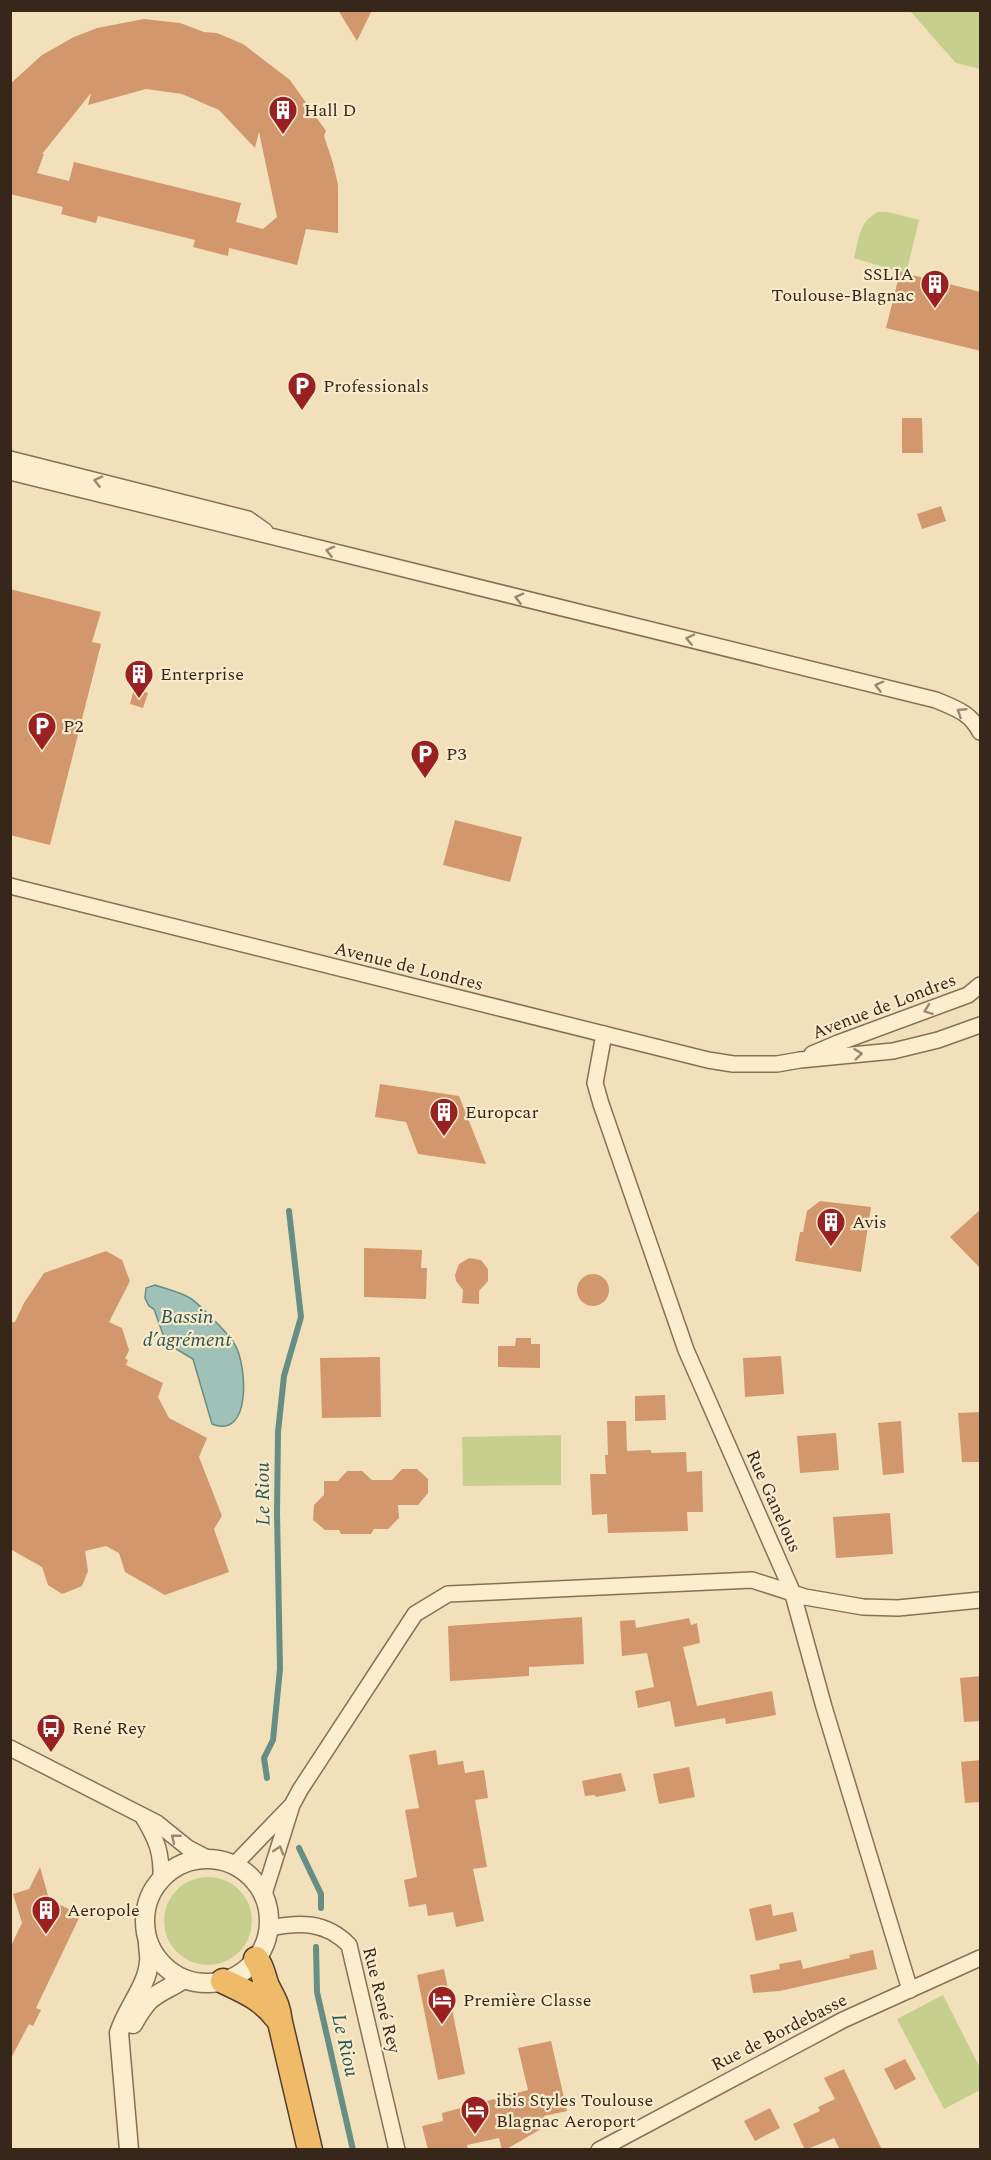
<svg xmlns="http://www.w3.org/2000/svg" width="991" height="2160" viewBox="0 0 991 2160" font-family="Spectral,serif">
<style>
.green{fill:#c7cf8e}
.water{fill:#9fc1b7;stroke:#678e84;stroke-width:1.5}
.lines{fill:none;stroke-linecap:round;stroke-linejoin:round}
.stream{stroke:#678e84;stroke-width:6}
.building{fill:#d2976d;fill-rule:evenodd}
.minor-casing{stroke:#887054;stroke-width:18}
.tertiary-casing{stroke:#887054;stroke-width:21}
.trunk-casing{stroke:#553d29;stroke-width:27}
.minor{stroke:#fbedce;stroke-width:15}
.tertiary{stroke:#fbedce;stroke-width:18}
.trunk{stroke:#f0bb68;stroke-width:24}
.oneway{stroke:#988a74}
.labels{text-anchor:middle;stroke-width:4.5;stroke-linejoin:round;paint-order:stroke}
.poi-label{font-size:18px;fill:#36271a;stroke:#f8eaca;text-anchor:start}
.street-label{font-size:18px;fill:#36271a;stroke:#f8eaca}
.water-label{font-size:20px;font-style:italic;fill:#285754;stroke:#f8eaca}
</style>
<rect width="100%" height="100%" fill="#f1e0ba"/>
<g class="green">
<path d="M910,11H980V69L956,63Z"/>
<path d="M878,212H888L919,220L906,274L854,258C859,239 859,221 878,212Z"/>
<path d="M561,1435V1485L463,1486L462,1437Z"/>
<circle cx="208" cy="1921" r="44"/>
<path d="M943,1995L980,2068V2090L944,2109L897,2019Z"/>
</g>
<path class="water" d="M155,1285C166,1289 180,1292 190,1298C198,1303 231,1336 235,1345C247,1365 252,1440 212,1424L193,1359L166,1343L154,1309L149,1306L145,1298L146,1288Z"/>
<g class="lines">
<g class="stream">
<path d="M267,1778L264,1758L273,1740L280,1669L277,1513L278,1432L284,1376L301,1317L289,1211"/>
<path d="M299,1848L321,1894V1908"/>
<path d="M316,1947L317,1992L353,2150"/>
</g>
</g>
<g class="building">
<path d="M338,10H372L357,41Z"/>
<path d="M144,19L180,23L204,32L217,33L243,44L290,80L326,131L324,136L333,163L338,185V233L306,229L297,265L229,248L228,256L193,247L195,240L98,216L96,223L61,214L63,207L10,194V84L42,55L74,37L97,28ZM146,89L182,94L219,110L255,148L259,132L277,217L263,229L236,222L241,203L74,162L69,181L37,173L44,154H42L91,93L88,105Z"/>
<path d="M900,272L981,292V351L886,328Z"/>
<path d="M902,418H922L923,453H902Z"/>
<path d="M941,506L946,521L922,529L917,514Z"/>
<path d="M10,589L101,612L92,642L101,644L50,845L10,835Z"/>
<path d="M134,689L148,693L143,708L130,704Z"/>
<path d="M455,820L522,837L510,882L443,865Z"/>
<path d="M380,1084L459,1096L486,1164L418,1154L406,1122L375,1117Z"/>
<path d="M820,1201L871,1207L861,1272L795,1261L800,1232H803L807,1211Z"/>
<path d="M981,1209V1269L950,1237Z"/>
<path d="M364,1248L422,1250L421,1268H427L426,1299L364,1297Z"/>
<path d="M106,1251L122,1260L130,1281L109,1322L122,1328L129,1350L125,1359L128,1360L126,1365L163,1383L158,1397L169,1418L207,1438L199,1457L222,1516L214,1529L229,1572L165,1595L125,1572L119,1553L106,1546L85,1551L88,1571L82,1586L62,1594L48,1585L42,1567L10,1549V1322H15L24,1303L44,1273Z"/>
<path d="M469,1258L481,1260L488,1269V1281L479,1291V1304L462,1303L463,1290L456,1281L455,1275L459,1264Z"/>
<circle cx="593" cy="1290" r="16"/>
<path d="M516,1338H531V1344H540V1368L498,1367V1346H515Z"/>
<path d="M781,1356L784,1394L745,1397L743,1358Z"/>
<path d="M380,1357L381,1417L322,1418L320,1358Z"/>
<path d="M665,1395L666,1420L635,1421V1396Z"/>
<path d="M981,1412V1462H962L958,1413Z"/>
<path d="M607,1421H626L627,1451L651,1450V1453L686,1452L687,1472L702,1471L703,1512H687L688,1531L608,1533L607,1514L592,1515L590,1474H606L605,1455H608Z"/>
<path d="M901,1421L904,1473L883,1475L878,1423Z"/>
<path d="M836,1433L839,1470L800,1473L797,1436Z"/>
<path d="M402,1469H417L428,1479V1493L418,1505H398L399,1518L388,1529H374L371,1534H341L339,1530H325L313,1520L314,1505L324,1495V1481H338L347,1471H362L372,1480H392Z"/>
<path d="M890,1513L893,1554L836,1558L833,1517Z"/>
<path d="M582,1617L584,1664L529,1667V1676L450,1681L448,1626Z"/>
<path d="M689,1618L691,1625L697,1623L700,1643L683,1647L697,1706L772,1691L776,1715L726,1724L725,1718L675,1727L670,1701L638,1708L635,1691L654,1687L647,1653L622,1656L620,1621L635,1620L636,1628Z"/>
<path d="M981,1676V1721L964,1722L960,1678Z"/>
<path d="M436,1750L438,1765L463,1761L465,1773L484,1770L488,1798L475,1800L487,1867L473,1869L484,1921L456,1927L453,1912L428,1916L426,1904L409,1907L404,1880L417,1877L405,1810L419,1808L409,1755Z"/>
<path d="M981,1760V1802L965,1803L961,1762Z"/>
<path d="M689,1767L695,1797L659,1804L653,1774Z"/>
<path d="M621,1773L626,1791L596,1797L595,1795L585,1796L582,1781Z"/>
<path d="M40,1867L49,1899L78,1914L77,1916L79,1918L36,2008L41,2010L33,2026L29,2024L10,2060V1948L22,1923L13,1894L29,1889Z"/>
<path d="M771,1904L773,1916L793,1912L797,1931L756,1941L749,1909Z"/>
<path d="M873,1950L877,1969L780,1991L753,1993L750,1975L780,1969L779,1964L801,1960L803,1969L850,1958L849,1955Z"/>
<path d="M444,1969L465,2074L438,2080L417,1975Z"/>
<path d="M551,2041L567,2111L544,2116L546,2126L505,2150H502L499,2138L467,2145L468,2150H428L422,2126L443,2121L442,2113L528,2090L518,2048Z"/>
<path d="M905,2059L916,2079L895,2090L884,2069Z"/>
<path d="M844,2069L882,2150H840L834,2138L805,2150L793,2124L820,2111L818,2107L835,2099L824,2078Z"/>
<path d="M770,2108L780,2128L755,2141L744,2121Z"/>
</g>
<g class="lines">
<g class="minor-casing">
<g id="minor">
<path d="M10,459L248,519L265,531"/>
<path d="M10,472L936,700C955,708 971,713 980,732"/>
<path d="M10,886L708,1060L733,1064H777L800,1060L893,1051L938,1040L980,1025"/>
<path d="M604,1034L595,1083L601,1104L686,1350L792,1591L824,1707L910,1990"/>
<path d="M812,1054L838,1043L968,995L980,985"/>
<path d="M10,1748L157,1823L188,1848L207,1858"/>
<path d="M143,1817C157,1840 162,1853 161,1880"/>
<path d="M235,1864L290,1807"/>
<path d="M264,1894L292,1805L300,1790L415,1614L448,1594L752,1580L805,1597L863,1607L898,1608L980,1600"/>
<path d="M269,1928C300,1922 325,1921 349,1945L397,2150"/>
<path d="M599,2150L843,2020L980,1958"/>
</g>
</g>
<g class="tertiary-casing">
<g id="tertiary">
<circle cx="207" cy="1921" r="62"/>
<path d="M133,2024C151,1992 155,1997 184,1979"/>
<path d="M129,2150L119,2033C126,2009 147,1987 149,1962C150,1956 148,1949 148,1943"/>
</g>
</g>
<g class="trunk-casing">
<g id="trunk">
<path d="M256,1959C263,1968 263,1976 267,1986C274,2000 278,2005 280,2022L310,2150"/>
<path d="M223,1981C244,1991 262,1998 277,2018"/>
</g>
</g>
<use href="#minor" class="minor"/>
<use href="#tertiary" class="tertiary"/>
<use href="#trunk" class="trunk"/>
</g>
<defs><path id="oneway-chevron" d="M-2-3.5L2.5 0L-2 3.5" fill="none" stroke-width="1.6" stroke-linecap="round" stroke-linejoin="round" transform="scale(1.5)"/></defs>
<g class="oneway">
<use href="#oneway-chevron" transform="translate(98 481) rotate(-166)"/>
<use href="#oneway-chevron" transform="translate(330 551) rotate(-166)"/>
<use href="#oneway-chevron" transform="translate(519 598) rotate(-166)"/>
<use href="#oneway-chevron" transform="translate(690 639) rotate(-167)"/>
<use href="#oneway-chevron" transform="translate(879 686) rotate(-166)"/>
<use href="#oneway-chevron" transform="translate(961 712) rotate(-147)"/>
<use href="#oneway-chevron" transform="translate(928 1010) rotate(160)"/>
<use href="#oneway-chevron" transform="translate(858 1054) rotate(-6)"/>
<use href="#oneway-chevron" transform="translate(175 1838) rotate(-141)"/>
<use href="#oneway-chevron" transform="translate(279 1850) rotate(-72)"/>
</g>
<defs>
<g id="building-pin" transform="scale(1.5)"><path d="M0 17L-7.5 6A9.5 9.5 0 1 1 7.5 6Z" fill="#9b2021" stroke="#f8eaca"/><path d="M-4-6H4V6H1V3H-1V6H-4ZM-2.5-4.3h1.7v1.8h-1.7ZM.8-4.3h1.7v1.8H.8ZM-2.5-1h1.7V.8h-1.7ZM.8-1h1.7V.8H.8Z" fill="#fff"/></g>
<g id="parking-pin" transform="scale(1.5)"><path d="M0 17L-7.5 6A9.5 9.5 0 1 1 7.5 6Z" fill="#9b2021" stroke="#f8eaca"/><path d="M-3.5-5.5H1a3.5 3.5 0 0 1 0 7H-1V5.5H-3.5ZM-1-3.4V-.6H.8a1.4 1.4 0 0 0 0-2.8Z" fill="#fff"/></g>
<g id="bus-pin" transform="scale(1.5)"><path d="M0 17L-7.5 6A9.5 9.5 0 1 1 7.5 6Z" fill="#9b2021" stroke="#f8eaca"/><path d="M-5-6H5V4H4V6H2V4H-2V6H-4V4H-5ZM-3.5-4V0h7V-4ZM-3.5 1.2v1.5H-2V1.2ZM2 1.2v1.5H3.5V1.2Z" fill="#fff"/></g>
<g id="hotel-pin" transform="scale(1.5)"><path d="M0 17L-7.5 6A9.5 9.5 0 1 1 7.5 6Z" fill="#9b2021" stroke="#f8eaca"/><path d="M-6-4.5h1.5V1H6V5H4.5V3h-9V5H-6ZM-4 0a1.8 1.8 0 1 1 3.6 0ZM.5 0V-2.5h3Q6-2.5 6 0Z" fill="#fff"/></g>
</defs>
<g fill-rule="evenodd">
<use href="#building-pin" x="283" y="110"/>
<use href="#building-pin" x="935" y="284"/>
<use href="#parking-pin" x="302" y="386"/>
<use href="#building-pin" x="139" y="674"/>
<use href="#parking-pin" x="42" y="726"/>
<use href="#parking-pin" x="425" y="754"/>
<use href="#building-pin" x="444" y="1112"/>
<use href="#building-pin" x="831" y="1222"/>
<use href="#bus-pin" x="51" y="1728"/>
<use href="#building-pin" x="46" y="1910"/>
<use href="#hotel-pin" x="442" y="2000"/>
<use href="#hotel-pin" x="475" y="2110"/>
</g>
<g class="labels">
<g class="poi-label">
<text x="304" y="116">Hall D</text>
<text x="914" y="280" text-anchor="end">SSLIA<tspan x="914" dy="21">Toulouse-Blagnac</tspan></text>
<text x="323" y="392">Professionals</text>
<text x="160" y="680">Enterprise</text>
<text x="63" y="732">P2</text>
<text x="446" y="760">P3</text>
<text x="465" y="1118">Europcar</text>
<text x="852" y="1228">Avis</text>
<text x="72" y="1734">René Rey</text>
<text x="67" y="1916">Aeropole</text>
<text x="463" y="2006">Première Classe</text>
<text x="496" y="2106">ibis Styles Toulouse<tspan x="496" dy="21">Blagnac Aeroport</tspan></text>
</g>
<g class="street-label">
<text transform="translate(409 966) rotate(14)" y="6">Avenue de Londres</text>
<text transform="translate(884 1006) rotate(-21)" y="6">Avenue de Londres</text>
<text transform="translate(774 1501) rotate(66)" y="6">Rue Ganelous</text>
<text transform="translate(382 2000) rotate(76)" y="6">Rue René Rey</text>
<text transform="translate(779 2032) rotate(-27)" y="6">Rue de Bordebasse</text>
</g>
<g class="water-label">
<text x="187" y="1323">Bassin<tspan x="187" dy="23">d’agrément</tspan></text>
<text transform="translate(262 1494) rotate(-91)" y="7">Le Riou</text>
<text transform="translate(346 2045) rotate(77)" y="7">Le Riou</text>
</g>
</g>
<rect width="991" height="2160" fill="none" stroke="#36271a" stroke-width="24"/>
</svg>
